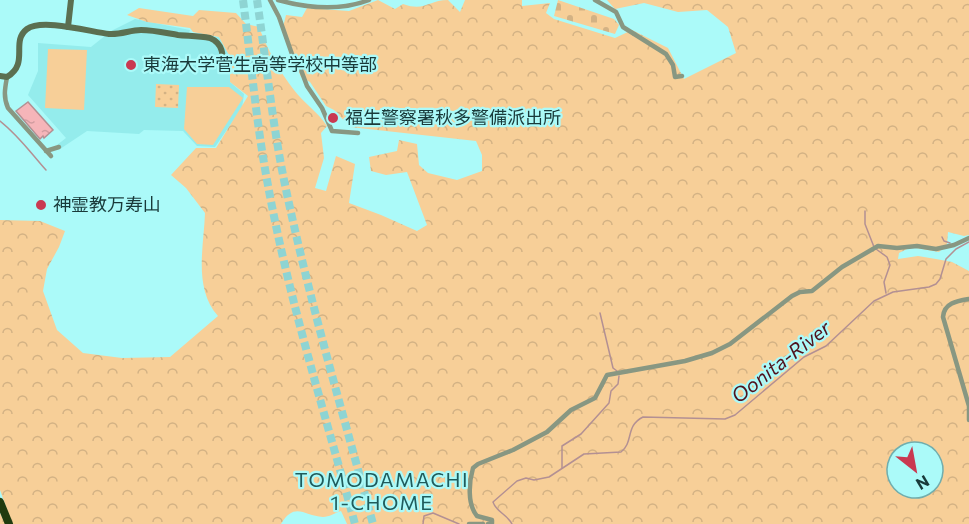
<svg xmlns="http://www.w3.org/2000/svg" width="969" height="524" viewBox="0 0 969 524" font-family="Commissioner,'Noto Sans JP',sans-serif">
<style>
.built{fill:#94ecec}
.grass{fill:url(#grass-dots)}
.forest{fill:url(#forest-crowns);fill-rule:evenodd}
.cemetery{fill:url(#cemetery-stones)}
.pitch{fill:#f7cf98}
.water{fill:url(#water-ripples);stroke:#b39093;stroke-width:1.5}
.lines{fill:none;stroke-linecap:round;stroke-linejoin:round}
.stream{stroke:#b39093;stroke-width:1.5}
.highway-tunnel{stroke:#8ed4d3;stroke-width:8;stroke-dasharray:8 4;stroke-linecap:butt}
.street{stroke:#889782;stroke-width:4.5}
.secondary{stroke:#5b6f51;stroke-width:6}
.highway{stroke:#203b0f;stroke-width:8}
.poi-dot{fill:#c93951;stroke:#abfaf9;stroke-width:2}
.labels{text-anchor:middle;stroke-width:4.5;stroke-linejoin:round;paint-order:stroke}
.poi-label{font-size:18px;fill:#193a3a;stroke:#abfaf9;text-anchor:start}
.water-label{font-size:20px;font-style:italic;fill:#50121c;stroke:#abfaf9}
.neighbourhood-label{font-size:20px;letter-spacing:1.5px;fill:#1f5c5c;stroke:#abfaf9}
</style>
<defs>
<pattern id="grass-dots" width="8" height="8" patternUnits="userSpaceOnUse" patternTransform="scale(1.5)"><rect width="8" height="8" fill="#f7cf98"/><path d="M2 2h.1M6 6h.1" fill="none" stroke="#d3b284" stroke-width="1.8" stroke-linecap="round"/></pattern>
<pattern id="forest-crowns" width="20" height="18" patternUnits="userSpaceOnUse" patternTransform="scale(1.5)"><rect width="20" height="18" fill="#f7cf98"/><path d="M2 6a3 3 0 1 1 6 0M12 15a3 3 0 1 1 6 0" fill="none" stroke="#d3b284"/></pattern>
<pattern id="cemetery-stones" width="16" height="16" patternUnits="userSpaceOnUse" patternTransform="scale(1.5)"><rect width="16" height="16" fill="#f7cf98"/><path d="M2 7V4a2 2 0 0 1 4 0v3zM10 15v-3a2 2 0 0 1 4 0v3z" fill="#d3b284"/></pattern>
<pattern id="water-ripples" width="26" height="14" patternUnits="userSpaceOnUse" patternTransform="scale(1.5)"><rect width="26" height="14" fill="#f5b5b9"/><path d="M2 4q2-2 4 0t4 0M15 11q2-2 4 0t4 0" fill="none" stroke="#d19ca0"/></pattern>
</defs>
<rect width="100%" height="100%" fill="#abfaf9"/>
<path class="built" d="M135,19L190,30L189,33L219,37L230,57V82L244,94L242,108L215,147L197,146L183,131L144,130L139,134L87,131L60,149L57,145L66,138L28,95L38,71V43L91,47L111,31Z"/>
<path class="grass" d="M156,84L179,85L178,108L155,107Z"/>
<path class="forest" d="M378,0L395,9L403,4C425,12 428,0 448,0L460,12L465,0H522V6L550,3L546,13L554,19L615,38L632,30L668,48L684,79L736,53L728,27L707,10L678,12L644,3L615,9L607,0H969V235L964,236L948,232L947,244L939,252L911,247L899,253L898,259L918,256L936,259L952,262L969,271V524H347L341,511C335,513 329,517 323,517C304,516 295,501 281,524H0V513L3,519L10,518L0,490V220L40,221L65,231L59,247L47,269L43,291L57,330L83,353L122,358L170,357L218,316C193,288 204,246 205,213L186,188L171,175L196,148H216L248,96L230,82V57L219,37L193,32L190,28L147,22L127,15L139,8L193,16L199,10L236,13L246,24L259,27C267,49 280,72 294,90C304,103 318,112 327,126L321,133L324,158L315,188L326,191L336,156L355,164L349,203L381,215L417,231L427,225L407,172L386,175L371,171L369,157L397,151L399,140L417,144L419,165L428,173L457,180L482,171V155L476,141L350,127L334,110L326,106L310,82L301,77L282,31L286,15L302,17L307,8L349,11ZM897,452H933V488H897Z"/>
<path class="cemetery" d="M558,0L614,19L619,25L615,34L554,16Z"/>
<g class="pitch">
<path d="M48,49L87,50L84,110L45,108Z"/>
<path d="M187,87H229L243,98L213,145L197,144L184,129Z"/>
</g>
<path class="water" d="M28,102L53,130L44,138L43,136L40,139L16,111Z"/>
<g class="lines">
<g class="stream">
<path d="M0,121C19,136 30,152 46,170"/>
<path d="M865,211V224L874,247"/>
<path d="M942,237L944,241L950,243"/>
<path d="M876,249L887,257L890,265L884,282L886,293"/>
<path d="M600,313L613,368L617,371"/>
<path d="M562,468V446L581,434L609,403L611,391L618,384L619,376"/>
<path d="M423,524L424,516L433,513L459,524"/>
<path d="M512,524C507,514 496,512 493,502L517,481L526,478L534,480L549,477L584,454L621,452C634,442 625,426 643,417L725,419L735,415L804,357L826,346L874,301L893,292L929,287L936,284L940,279L946,259L956,249L969,242"/>
</g>
<g class="highway-tunnel">
<path d="M243,0C251,60 256,121 267,180C288,297 324,410 355,524"/>
<path d="M257,0C266,60 272,121 284,180C308,296 342,410 373,524"/>
</g>
<g class="street">
<path d="M270,0L279,17L293,57L301,70L307,86L322,108L332,131L358,133"/>
<path d="M278,0C307,8 341,11 369,0"/>
<path d="M595,0L616,12L623,27L666,54L673,65L675,77L682,76"/>
<path d="M7,77C5,88 3,97 8,108L51,156"/>
<path d="M46,151L59,147"/>
<path d="M969,299C957,301 944,303 943,317L969,406V420"/>
<path d="M469,524H483"/>
<path d="M488,524L492,523V520L477,516C467,504 469,482 473,468L478,464L513,450L547,432L571,410L595,398L607,375L685,361L712,353L730,344L792,296L800,292L812,291L842,267L878,246L897,248L917,246L936,249L954,245L969,238"/>
</g>
<g class="secondary">
<path d="M68,27L71,0"/>
<path d="M0,76L7,77C30,63 10,42 27,29C42,18 91,32 109,34C121,35 130,30 141,30C153,30 166,33 178,35C188,36 199,36 210,38C224,44 223,56 223,70"/>
</g>
<path class="highway" d="M0,502L9,524"/>
</g>
<g class="poi-dot">
<circle cx="131" cy="65" r="6"/>
<circle cx="333" cy="118" r="6"/>
<circle cx="41" cy="205" r="6"/>
</g>
<g class="labels">
<g class="poi-label">
<text x="143" y="71">東海大学菅生高等学校中等部</text>
<text x="345" y="124">福生警察署秋多警備派出所</text>
<text x="53" y="211">神霊教万寿山</text>
</g>
<g class="water-label">
<text transform="translate(781 362) rotate(-38)" y="7">Oonita-River</text>
</g>
<g class="neighbourhood-label">
<text x="382" y="487">TOMODAMACHI<tspan x="382" dy="23">1-CHOME</tspan></text>
</g>
</g>
<g transform="translate(915 470) rotate(149)"><circle r="28" fill="#abfaf9" stroke="#71adad" stroke-width="1.5"/>
<path d="M0-4.5L10 22L0 15L-10 22Z" fill="#c93951"/>
<text y="-9" font-size="16" font-weight="bold" text-anchor="middle" fill="#193a3a">N</text>
</g>
</svg>
